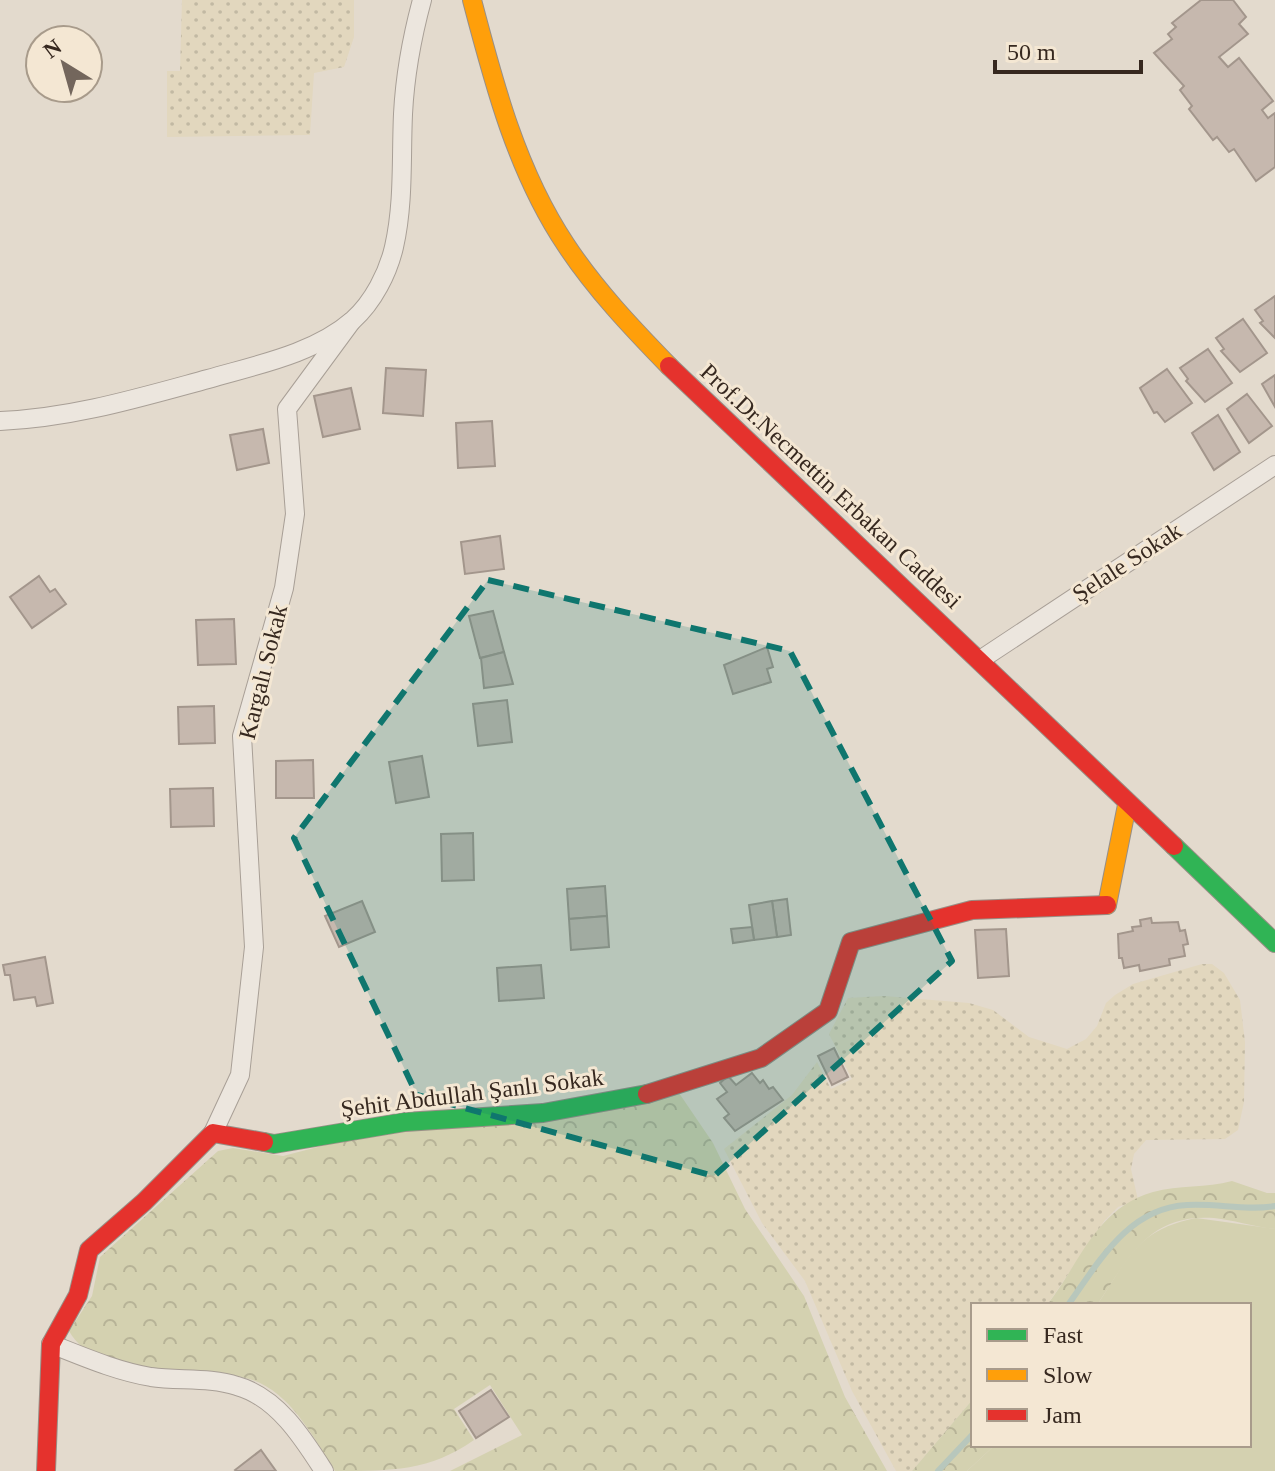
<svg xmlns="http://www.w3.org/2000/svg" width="1275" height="1471" viewBox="0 0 1275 1471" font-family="Georgia,serif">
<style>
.farmland{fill:url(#farmland-dots)}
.green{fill:#d4d1b0}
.forest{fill:url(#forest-crowns)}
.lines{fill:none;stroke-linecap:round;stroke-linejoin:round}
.stream{stroke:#b8c7bc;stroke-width:6}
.building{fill:#c6b8ae;stroke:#a3968c;stroke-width:2}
.street-casing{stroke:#a89f96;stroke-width:20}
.fast-casing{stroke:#988f86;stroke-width:20}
.slow-casing{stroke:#988f86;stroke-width:20}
.jam-casing{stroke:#988f86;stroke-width:20}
.street{stroke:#ece6de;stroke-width:18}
.fast{stroke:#30b455;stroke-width:18}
.slow{stroke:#ff9f0a;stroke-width:18}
.jam{stroke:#e5322d;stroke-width:18}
.marked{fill:#0f766e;fill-opacity:0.2;stroke:#0f766e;stroke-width:6;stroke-dasharray:16 10;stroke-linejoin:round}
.labels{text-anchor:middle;stroke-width:6;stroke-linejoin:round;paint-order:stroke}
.street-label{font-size:24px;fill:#36281f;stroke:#f4e7d3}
</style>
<defs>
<pattern id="farmland-dots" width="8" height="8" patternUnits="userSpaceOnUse" patternTransform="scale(2)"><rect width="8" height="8" fill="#e2d7be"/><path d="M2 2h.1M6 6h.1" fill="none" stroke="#c2b9a3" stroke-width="1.8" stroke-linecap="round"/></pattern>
<pattern id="forest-crowns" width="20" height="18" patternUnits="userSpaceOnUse" patternTransform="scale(2)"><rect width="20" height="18" fill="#d4d1b0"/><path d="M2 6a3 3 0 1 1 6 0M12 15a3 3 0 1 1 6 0" fill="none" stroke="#b7b397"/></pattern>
</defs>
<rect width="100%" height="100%" fill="#e3dacd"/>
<g class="farmland">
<path d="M182,0H354V37L344,67L314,73L310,135L167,137V71H180Z"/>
<path d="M1202,964H1212L1224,973L1240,1000L1245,1042L1244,1102L1238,1130L1225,1139L1146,1140L1134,1154L1131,1169L1138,1200L1118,1207L1105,1220L1047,1305H973V1399L912,1471H896L852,1391L805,1281L762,1223L724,1149L792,1095L817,1062L831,1089L852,1079L829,1034L848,998L884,996L969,1003L993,1010L1029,1037L1067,1049L1086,1039L1097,1026L1106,1003L1115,995L1133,984Z"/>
</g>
<path class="green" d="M1196,1218L1275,1229V1471H967L995,1445H1249V1305H1097C1128,1259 1136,1230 1196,1218Z"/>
<g class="forest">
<path d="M679,1093L713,1143L745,1209L804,1296L845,1397L887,1471H450L522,1435L490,1385L454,1409L474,1440C430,1471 392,1471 335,1471C314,1439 295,1400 260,1383C214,1361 97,1384 69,1331L92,1296L100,1257L218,1151L233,1148L283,1156L356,1137Z"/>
<path d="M1232,1181L1267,1193H1275V1229C1254,1227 1234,1220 1214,1218C1148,1213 1128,1259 1097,1305H1047C1080,1263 1096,1208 1153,1192C1179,1185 1206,1188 1232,1181Z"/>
<path d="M973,1399V1445H995L967,1471H912Z"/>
</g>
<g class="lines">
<g class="stream">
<path d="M1068,1305C1099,1262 1128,1208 1187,1205C1217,1203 1246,1211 1275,1206"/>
<path d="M938,1471L973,1434"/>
</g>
</g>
<g class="building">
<path d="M1201,0H1233L1246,17L1239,24L1248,34L1219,57L1228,67L1239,58L1273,101L1262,110L1268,118L1275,113V167L1256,181L1234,149L1229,152L1217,137L1213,140L1189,109L1192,106L1180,90L1184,86L1154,53L1172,39L1168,34L1176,27L1172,23Z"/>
<path d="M1275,296V338L1260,323L1263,321L1255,310Z"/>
<path d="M1243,319L1267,353L1240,372L1221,351L1224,349L1216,338Z"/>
<path d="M1208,349L1232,383L1205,402L1186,381L1188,379L1180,368Z"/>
<path d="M386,368L426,370L423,416L383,413Z"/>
<path d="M1167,369L1192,403L1165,422L1157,412L1154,413L1140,388Z"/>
<path d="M1275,375V407L1262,384Z"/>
<path d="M351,388L360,429L323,437L314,396Z"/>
<path d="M1247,394L1272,426L1249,443L1227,409Z"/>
<path d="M1218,415L1240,452L1214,470L1192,433Z"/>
<path d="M492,421L495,466L458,468L456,423Z"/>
<path d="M263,429L269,463L237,470L230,435Z"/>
<path d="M500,536L504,569L465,574L461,542Z"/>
<path d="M39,576L50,592L55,589L66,604L32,628L10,597Z"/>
<path d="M493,611L504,652L480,658L469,616Z"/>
<path d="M234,619L236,664L198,665L196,620Z"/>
<path d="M767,647L773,667L767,669L771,682L733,694L724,665Z"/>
<path d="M504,652L513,684L484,688L481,658Z"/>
<path d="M507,700L512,742L478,746L473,704Z"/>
<path d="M214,706L215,743L179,744L178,707Z"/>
<path d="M422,756L429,797L396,803L389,762Z"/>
<path d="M313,760L314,798H276V761Z"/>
<path d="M213,788L214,826L171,827L170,789Z"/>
<path d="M473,833L474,880L442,881L441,834Z"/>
<path d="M605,886L607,916L569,919L567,889Z"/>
<path d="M787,899L791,935L777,937L772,901Z"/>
<path d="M362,901L375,932L339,947L325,916Z"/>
<path d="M772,901L777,937L754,940L749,905Z"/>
<path d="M607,916L609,947L571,950L569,919Z"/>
<path d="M1151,918L1152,923L1178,922L1180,931L1185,930L1188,944L1183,945L1185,956L1169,959L1170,965L1140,971L1139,965L1124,968L1122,958H1119L1118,934L1133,931L1132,927L1141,926L1140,920Z"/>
<path d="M752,927L754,940L733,943L731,929Z"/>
<path d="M1006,929L1009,976L978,978L975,930Z"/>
<path d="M45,957L53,1003L37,1006L35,997L14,1000L10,975H5L3,965Z"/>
<path d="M541,965L544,998L499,1001L497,968Z"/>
<path d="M834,1048L848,1077L832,1085L818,1056Z"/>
<path d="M752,1073L760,1083L763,1080L769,1089L773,1087L783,1100L735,1131L724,1118L729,1114L717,1099L727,1092L720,1083L728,1076L736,1085Z"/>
<path d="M491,1390L509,1417L476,1438L459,1411Z"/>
<path d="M261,1450L276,1471H236L235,1470Z"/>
</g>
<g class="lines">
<g class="street-casing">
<g id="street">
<path d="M0,421C72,418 138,398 208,379C256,365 314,354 353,320C373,302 388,273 394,247C404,203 401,158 403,114C405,75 412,37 422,0"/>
<path d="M980,660L1275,465"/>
<path d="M213,1133L240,1075L254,947L242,736L284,588L295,514L287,409L351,322"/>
<path d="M51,1344C84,1357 116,1371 151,1377C179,1381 210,1377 237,1386C277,1397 303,1438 324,1471"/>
</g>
</g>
<g class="fast-casing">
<g id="fast">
<path d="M1174,846L1275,943"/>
<path d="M264,1142L274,1144L405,1122L543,1113L647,1094"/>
</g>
</g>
<g class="slow-casing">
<g id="slow">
<path d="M472,0C494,84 517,172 566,245C595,289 632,328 669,366"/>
<path d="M1107,905L1127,805"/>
</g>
</g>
<g class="jam-casing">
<g id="jam">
<path d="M669,366L1174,846"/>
<path d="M647,1094L761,1058L828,1011L851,942L972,910L1107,905"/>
<path d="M46,1471L51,1344L78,1295L89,1250L144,1202L213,1133L264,1142"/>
</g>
</g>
<use href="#street" class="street"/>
<use href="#fast" class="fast"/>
<use href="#slow" class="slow"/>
<use href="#jam" class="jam"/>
</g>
<path class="marked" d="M488,580L790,651L952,961L714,1176L417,1095L294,838Z"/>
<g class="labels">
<g class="street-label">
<text transform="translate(831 486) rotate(43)" y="8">Prof.Dr.Necmettin Erbakan Caddesi</text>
<text transform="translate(1127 562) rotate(-33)" y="8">Şelale Sokak</text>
<text transform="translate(263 672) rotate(-76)" y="8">Kargalı Sokak</text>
<text transform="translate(472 1093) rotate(-7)" y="8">Şehit Abdullah Şanlı Sokak</text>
</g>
</g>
<rect x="971" y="1303" width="280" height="144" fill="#f4e7d3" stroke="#a89b8b" stroke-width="2"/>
<rect x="987" y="1329" width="40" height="12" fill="#30b455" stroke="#a89b8b" stroke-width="2"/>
<text x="1043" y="1343" font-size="24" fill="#36281f">Fast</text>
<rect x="987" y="1369" width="40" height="12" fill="#ff9f0a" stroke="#a89b8b" stroke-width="2"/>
<text x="1043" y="1383" font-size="24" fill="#36281f">Slow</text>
<rect x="987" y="1409" width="40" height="12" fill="#e5322d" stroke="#a89b8b" stroke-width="2"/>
<text x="1043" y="1423" font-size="24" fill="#36281f">Jam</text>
<g transform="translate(64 64) rotate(323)"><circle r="38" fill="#f4e7d3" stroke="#a89b8b" stroke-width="2"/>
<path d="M0-6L14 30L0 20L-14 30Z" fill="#73665c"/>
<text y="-12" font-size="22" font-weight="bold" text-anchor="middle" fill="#36281f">N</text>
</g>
<path d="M995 60v12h146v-12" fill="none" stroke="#36281f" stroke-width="4"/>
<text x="1007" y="60" font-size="24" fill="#36281f" stroke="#f4e7d3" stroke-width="6" paint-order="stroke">50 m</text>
</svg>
